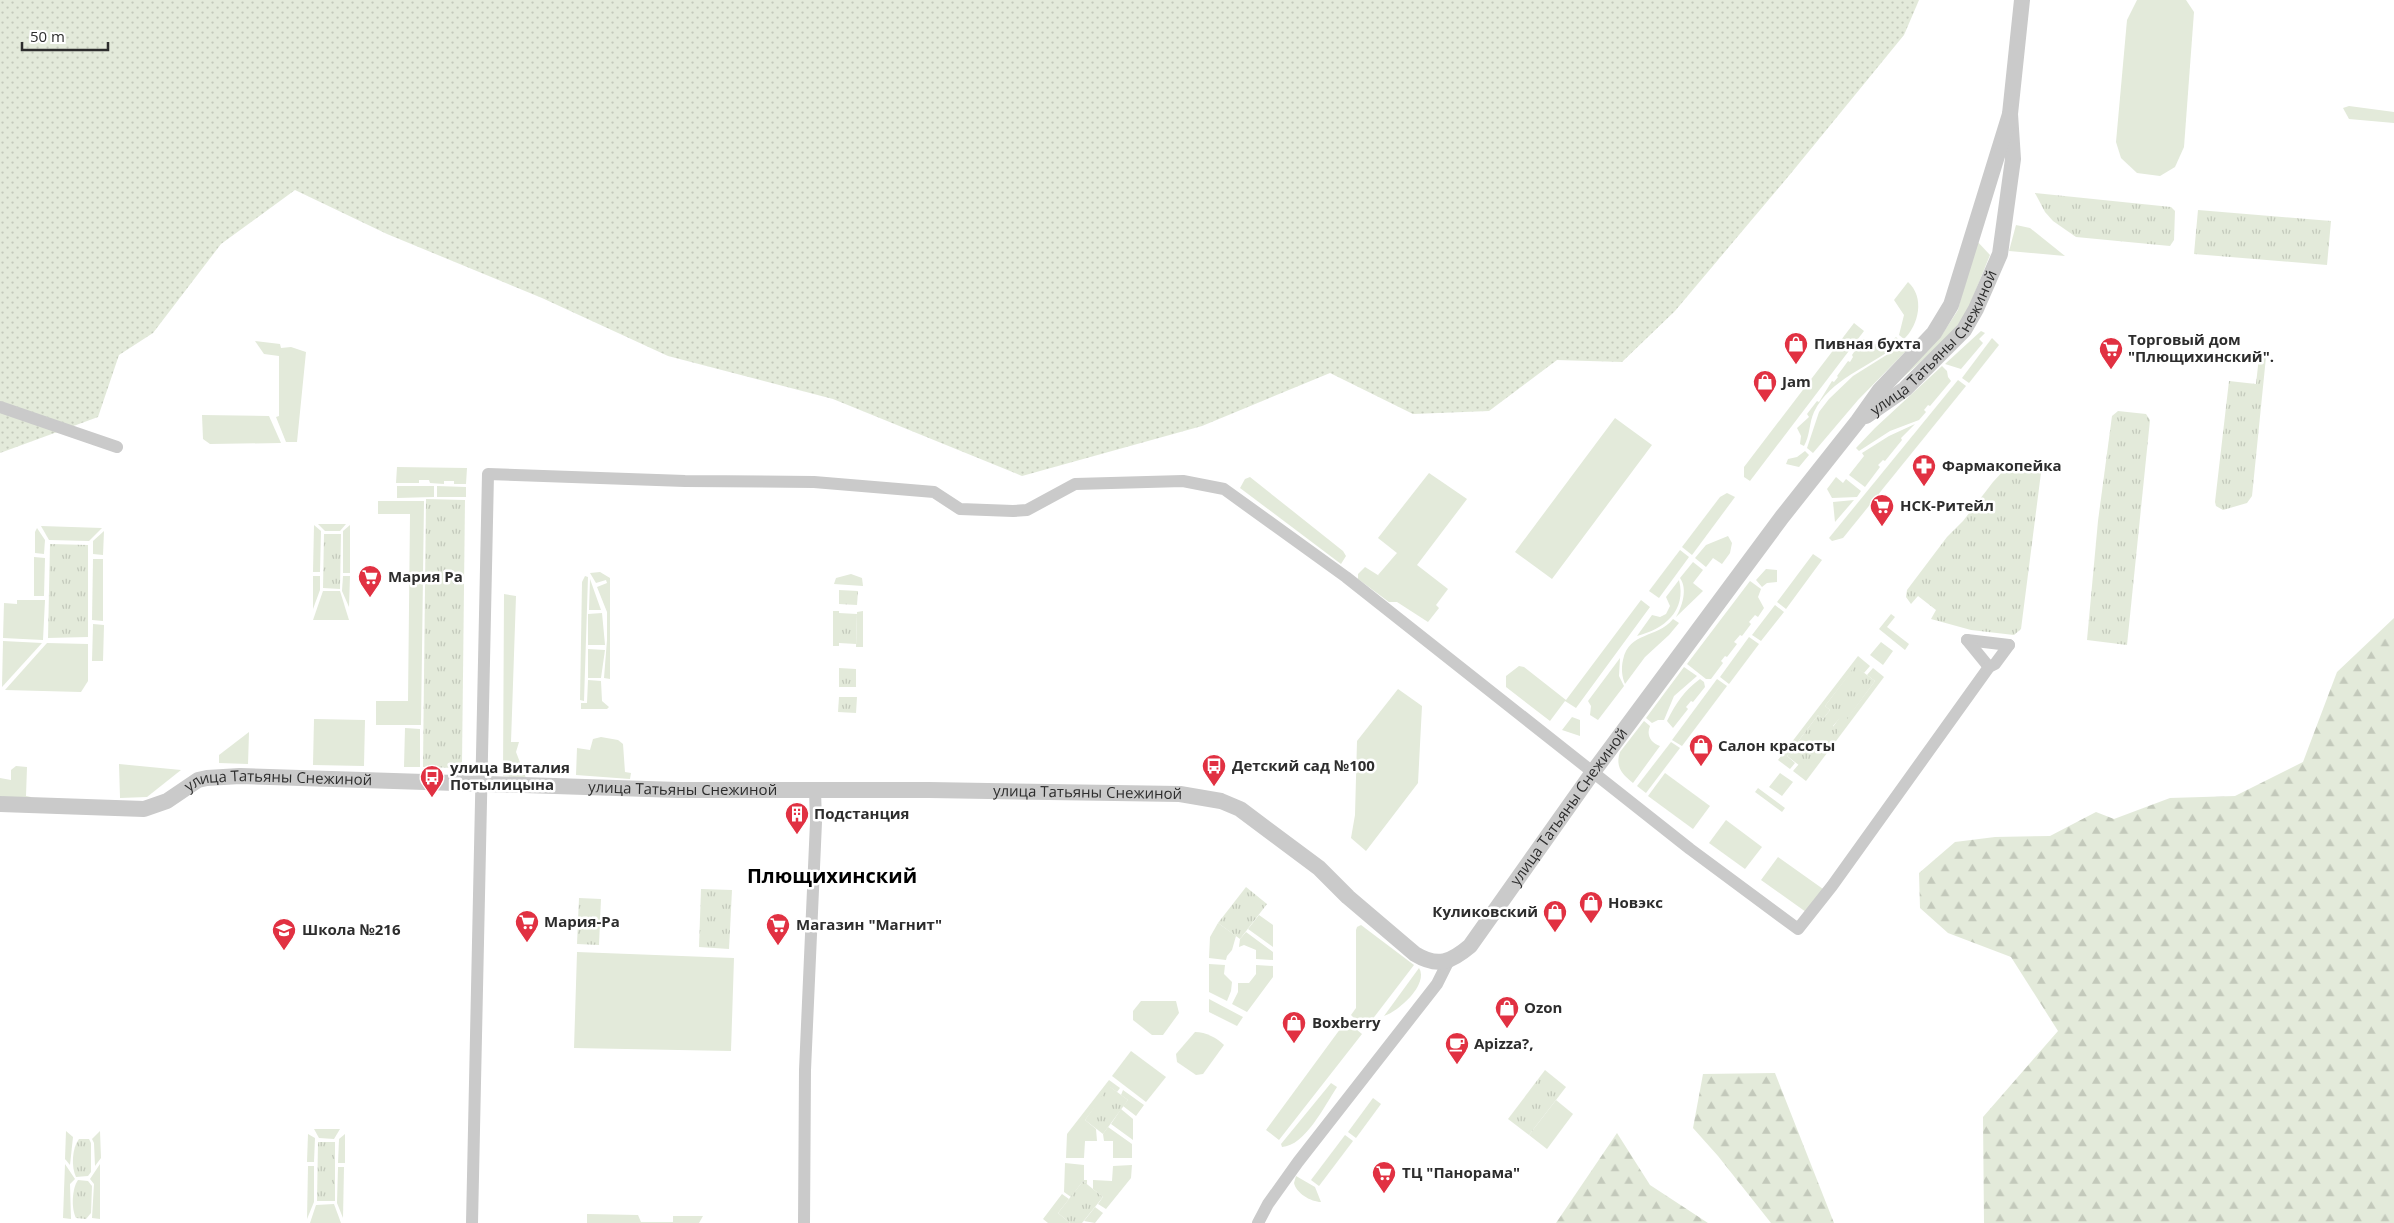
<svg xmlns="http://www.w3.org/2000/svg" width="2394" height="1223" viewBox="0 0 2394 1223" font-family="'Open Sans',sans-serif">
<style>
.grass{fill:#e3eada}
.forest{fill:url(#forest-firs)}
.park{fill:url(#park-tufts)}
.garden{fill:url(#garden-dots)}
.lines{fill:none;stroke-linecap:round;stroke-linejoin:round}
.minor{stroke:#cacaca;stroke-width:12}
.tertiary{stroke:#cacaca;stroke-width:16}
.labels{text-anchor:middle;stroke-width:5;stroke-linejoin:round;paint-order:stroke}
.street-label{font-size:15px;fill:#2d2d2d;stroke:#fff}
.poi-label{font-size:15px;font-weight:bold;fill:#2d2d2d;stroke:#fff;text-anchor:start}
.district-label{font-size:20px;font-weight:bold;fill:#000;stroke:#fff}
</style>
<defs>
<pattern id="forest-firs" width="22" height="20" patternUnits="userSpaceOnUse" patternTransform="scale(1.25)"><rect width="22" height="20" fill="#e3eada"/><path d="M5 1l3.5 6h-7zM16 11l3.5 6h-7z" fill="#c3c9bb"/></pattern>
<pattern id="park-tufts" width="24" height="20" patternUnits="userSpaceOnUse" patternTransform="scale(1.25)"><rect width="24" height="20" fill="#e3eada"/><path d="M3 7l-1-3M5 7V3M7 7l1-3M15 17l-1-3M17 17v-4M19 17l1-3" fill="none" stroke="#c3c9bb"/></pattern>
<pattern id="garden-dots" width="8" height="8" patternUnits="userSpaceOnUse" patternTransform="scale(1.25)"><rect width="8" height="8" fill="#e3eada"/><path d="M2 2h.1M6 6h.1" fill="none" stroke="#c3c9bb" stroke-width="1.8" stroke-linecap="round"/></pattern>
</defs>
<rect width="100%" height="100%" fill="#fff"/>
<g class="grass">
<path d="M2137,0H2186L2194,12L2184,147L2175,167L2160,176L2137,173L2121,158L2116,142L2127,20Z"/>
<path d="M2349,106L2394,112V123L2349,119L2343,108Z"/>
<path d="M2016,225L2030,228L2065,256L2009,251Z"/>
<path d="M1975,239L1990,255L1967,312L1951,335L1891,388L1943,333L1958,310Z"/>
<path d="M1908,282C1925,297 1919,325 1904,339L1899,335L1904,315L1894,300Z"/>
<path d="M1854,323L1864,331L1750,481L1744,477V467Z"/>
<path d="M1981,331L1985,333L1979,339L1983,343L1961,369L1945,364Z"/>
<path d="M1896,337L1901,342L1896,346C1869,367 1830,379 1814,412C1809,423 1810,436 1804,446L1800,444L1801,436L1797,428L1809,417L1807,414L1817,401L1819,402L1832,381L1834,382L1838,377L1837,376L1848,361L1850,362L1853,357L1852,355L1863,339C1875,346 1886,347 1896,337Z"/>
<path d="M1992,338L1999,345L1969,383L1962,378Z"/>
<path d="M255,341L280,344L281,348L291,347L306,352L297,442H286L276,417L279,416V356L264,354Z"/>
<path d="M1904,344L1909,348L1858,400L1813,453L1807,448L1819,412L1829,399L1853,376Z"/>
<path d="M1942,366L1947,371L1948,377L1951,381L1930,406L1928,405L1924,410L1926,412L1919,420L1890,431L1859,451L1856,448L1875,428Z"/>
<path d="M1958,380L1966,386L1843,538L1832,541L1829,538Z"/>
<path d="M202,415L269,416L281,443L210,444L203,439Z"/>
<path d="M1615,418L1652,445L1552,579L1515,552Z"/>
<path d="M1915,424L1901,438L1902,440L1885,461L1883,460L1878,465L1880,467L1865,487L1849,475L1864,456L1862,453L1889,436Z"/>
<path d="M1805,451L1809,455L1799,467L1786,464L1788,459L1797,457Z"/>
<path d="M397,467L467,468L466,484H454V481H444V484L430,483L429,480H419V483H396Z"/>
<path d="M1429,473L1467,499L1417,565L1448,589L1436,605L1439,608L1428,622L1397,602H1389L1358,579V574L1365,567L1381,577L1378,575L1397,553L1378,538Z"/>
<path d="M1250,477L1343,551L1346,556L1341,564L1240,488L1245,479Z"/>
<path d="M1836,477L1843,483L1846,479L1861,491L1857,497L1832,498L1827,489Z"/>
<path d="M397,486H434V497L397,498Z"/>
<path d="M437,486L466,487V497H437Z"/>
<path d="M1727,493L1735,497L1692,555L1682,547L1720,497Z"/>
<path d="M1854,500L1835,522L1833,502Z"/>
<path d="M378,501H424L421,725H376V701H408L410,514H378Z"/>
<path d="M318,524H346L340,531H325Z"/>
<path d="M314,525L321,531L320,572H313Z"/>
<path d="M350,525V573H343V531Z"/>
<path d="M41,526L102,528L89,541L49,540Z"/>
<path d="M37,528L45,540L44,554L35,553V532Z"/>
<path d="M104,531L103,555L93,554V541Z"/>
<path d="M1728,536L1732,543L1730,553L1722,564L1713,558L1706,567L1695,558L1706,545Z"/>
<path d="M1680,550L1689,557L1659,598L1649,591Z"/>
<path d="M1813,554L1822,560L1786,609L1777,602Z"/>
<path d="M34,557L45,558L44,596H34Z"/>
<path d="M93,559H103V621L92,620Z"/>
<path d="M1693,562L1703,570L1693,583L1703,591L1676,617C1682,607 1688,589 1680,578Z"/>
<path d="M1766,569L1777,570V582L1767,583L1762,587L1756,580Z"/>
<path d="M600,572L610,578V679L604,678L607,640V612L597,587L607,583L606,580L596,583L590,573Z"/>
<path d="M851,574L862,578L863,586L834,584L836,578Z"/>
<path d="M313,576H320V590L313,609Z"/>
<path d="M343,576H350L349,607L342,591Z"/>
<path d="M585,576L588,577L584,701L580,700L582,582Z"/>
<path d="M590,579L601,610H589Z"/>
<path d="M1679,580C1687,611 1664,629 1637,636L1652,615L1660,617L1666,614L1670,606L1666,597Z"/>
<path d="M1750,581L1761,589L1758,597L1764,608L1758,617L1755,615L1749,622L1751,624L1742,636L1740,635L1734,642L1737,644L1727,657L1725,656L1721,661L1723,663L1711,679H1706L1687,664Z"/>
<path d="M323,591H340L349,620H313Z"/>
<path d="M504,594L516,596L511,742H519L516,752L526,778L503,776Z"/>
<path d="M17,600H45L43,640L3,638L4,603L17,604Z"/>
<path d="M1641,600L1650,607L1576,708L1565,701L1550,721L1506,687V676L1519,666L1524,667L1566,700Z"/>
<path d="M1775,605L1784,612L1761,641L1752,635Z"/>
<rect x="833" y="611" width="6" height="35"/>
<path d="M863,611V647H856L857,612Z"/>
<path d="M602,613L605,645H588V614Z"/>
<path d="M1891,614L1895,617L1887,627L1909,644L1905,650L1879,629Z"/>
<path d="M1673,619L1679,623L1669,635L1645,657L1625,684C1622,677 1621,668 1623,660C1629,631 1657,639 1673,619Z"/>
<path d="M93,624L104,625L103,661H92Z"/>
<path d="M1749,637L1759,644L1729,684L1720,677Z"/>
<path d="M3,641L42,643L2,687Z"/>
<path d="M1881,642L1893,651L1883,665L1870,655Z"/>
<path d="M47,643L88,644V681L81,692L5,690Z"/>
<path d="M588,649L605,650L601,678H588Z"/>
<path d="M1858,656L1870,666L1864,673L1855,667L1825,706L1830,710L1823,719L1818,715L1787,756L1795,763L1790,769L1778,760Z"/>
<path d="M1620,658L1619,676L1624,686L1598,720L1590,715L1591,706L1588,701Z"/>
<path d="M1684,667L1697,676L1674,696L1664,720H1658L1652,723L1646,718Z"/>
<path d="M1873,668L1884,677L1806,781L1793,771L1799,764L1808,771L1838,731L1833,727L1840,717L1845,721L1875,681L1867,675Z"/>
<path d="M1700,679L1704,682L1705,687L1693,702L1691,701L1686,707L1688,709L1673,728L1667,721C1676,703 1684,691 1700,679Z"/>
<path d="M1717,679L1727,686L1682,746L1672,740Z"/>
<path d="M588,680L601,681L602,701L609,707L607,709H581V703H587Z"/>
<path d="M1398,689L1422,706L1418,783L1366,851L1351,838L1355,815L1357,741Z"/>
<path d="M1572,717L1580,720V736L1562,730Z"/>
<path d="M314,719L365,720L364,766L313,765Z"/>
<path d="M1644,721L1650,726C1646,735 1651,743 1660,746L1633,783C1622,774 1615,767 1620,752Z"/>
<path d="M405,728L420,729V767H404Z"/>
<path d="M249,732L248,764L219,763V755Z"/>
<path d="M601,737L618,740L623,744L625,772L631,773L630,779L576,775L577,748L590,750L593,739Z"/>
<path d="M1671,742L1680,748L1646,793L1637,786Z"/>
<path d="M119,764L181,770L147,797L120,798Z"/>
<path d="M16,766L27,767L26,796L31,797V801L0,798V778L11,780V770Z"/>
<path d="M1665,773L1710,806L1693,829L1648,796Z"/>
<path d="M1780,773L1793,782L1782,796L1769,787Z"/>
<path d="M1758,788L1785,808L1782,812L1755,792Z"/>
<path d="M1726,820L1762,847L1745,869L1709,843Z"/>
<path d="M1778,857L1823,889L1806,912L1761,880Z"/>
<path d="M1259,915L1273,925V947L1248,929Z"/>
<path d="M1218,923L1236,936L1232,950L1227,956L1226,960L1209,958L1210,937Z"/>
<path d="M1361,925L1414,965L1365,1029L1351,1015L1356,1008V930L1357,927Z"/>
<path d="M1246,932L1273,952V960L1256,959V950L1244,945L1239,947L1240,939Z"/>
<path d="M577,952L734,958L731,1051L574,1048Z"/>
<path d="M1209,964L1225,965L1224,974L1232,982L1231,991L1227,1001L1209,992Z"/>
<path d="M1256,965L1273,966V977L1247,1012L1232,1004L1238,992V983H1249L1256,974Z"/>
<path d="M1419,968C1429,984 1399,1011 1384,1016Z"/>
<path d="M1209,999L1243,1017L1237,1026L1209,1012Z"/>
<path d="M1141,1001H1176L1179,1013L1163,1035H1152L1133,1020V1011Z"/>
<path d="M1346,1021L1362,1034L1279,1140L1266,1130Z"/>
<path d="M1195,1032C1206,1032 1217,1038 1224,1045L1203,1074L1196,1075L1177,1062L1176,1054Z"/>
<path d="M1131,1051L1166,1077L1146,1102L1112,1076Z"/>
<path d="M1109,1080L1120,1088L1117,1092L1110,1087L1085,1120L1096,1129L1097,1141H1085L1084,1158H1066L1067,1134Z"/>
<path d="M1331,1083L1337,1087C1325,1105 1305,1146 1282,1147L1281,1144Z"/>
<path d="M1123,1090L1144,1105L1136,1116L1123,1106L1128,1100L1121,1095Z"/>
<path d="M1373,1098L1381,1104L1356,1138L1348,1132Z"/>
<path d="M1556,1100L1573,1114L1547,1149L1529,1135Z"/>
<path d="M1121,1109L1133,1119V1140L1111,1124Z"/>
<path d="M1108,1127L1132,1144V1158H1113V1141H1104L1103,1134Z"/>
<path d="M314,1129H340L334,1139L319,1138Z"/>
<path d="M66,1131L73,1137L70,1165L65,1159Z"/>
<path d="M100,1131L101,1158L95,1166L94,1143L92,1139Z"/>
<path d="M308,1134L315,1138L314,1162H307Z"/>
<path d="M345,1134V1163H338L339,1139Z"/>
<path d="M1345,1135L1353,1141L1319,1186L1311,1180Z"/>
<path d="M1065,1163L1084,1165V1180H1087V1184L1083,1181L1071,1197L1064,1192Z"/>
<path d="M65,1164L75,1179L70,1184L71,1219L63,1218Z"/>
<path d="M100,1164V1219L92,1218L94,1184L90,1179Z"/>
<path d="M1132,1165L1131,1178L1106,1209L1098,1204L1103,1197L1093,1189V1180L1112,1181L1113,1166Z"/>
<path d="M308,1166H314V1202L307,1219Z"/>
<path d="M338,1167H344L343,1218L337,1203Z"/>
<path d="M1296,1176L1315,1187L1321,1202C1311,1202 1296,1193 1294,1183Z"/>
<path d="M1062,1194L1069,1199L1058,1213L1070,1223H1048L1043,1219Z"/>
<path d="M334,1204L341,1223H310L316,1205Z"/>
<path d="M1095,1207L1103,1213L1095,1223L1084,1221Z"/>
<path d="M587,1214L638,1215L641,1222H673V1216H703L699,1223H587Z"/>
</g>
<g class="forest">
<path d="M2394,618V1223H1984L1983,1117L2058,1031L2011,957L1948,933L1920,908L1919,873L1955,842L1995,837L2050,836L2096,812L2114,819L2170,798L2235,796L2303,762L2337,672Z"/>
<path d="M1775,1073L1834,1223H1771L1718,1156L1693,1128L1703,1074Z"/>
<path d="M1617,1133L1650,1185L1708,1223H1556Z"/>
</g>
<g class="park">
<path d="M2035,193L2171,207L2175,211L2174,240L2170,246L2076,237L2053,221L2045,212Z"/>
<path d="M2198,210L2331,221L2327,265L2194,254Z"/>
<path d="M2259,357H2266L2252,496L2247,503L2223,510L2216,506L2215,502L2229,381L2256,384Z"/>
<path d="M2118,411L2146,414L2150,420L2127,645L2087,640L2098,521L2112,416Z"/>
<path d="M2019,461L2042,465L2021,629L2014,635L1971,630L1931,619L1936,610L1918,596L1911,604L1906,597L1907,590L1947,537L1963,521L1993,482L2006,468Z"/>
<path d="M426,499L465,500L462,762L456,768L423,767Z"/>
<path d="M324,534H341L340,589L323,588Z"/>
<path d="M50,544L88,545V637L48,638Z"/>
<path d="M839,590L858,591L857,605L839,604Z"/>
<path d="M839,613L857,614L856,644L839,643Z"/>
<path d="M1855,666L1875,681L1845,722L1840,718L1833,726L1839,731L1808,772L1787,756L1818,715L1823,719L1830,710L1825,706Z"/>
<path d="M839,668L856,669V687H839Z"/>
<path d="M839,697H857L856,713L838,712Z"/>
<path d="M1246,887L1267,904L1240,939L1218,923Z"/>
<path d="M701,889L732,890L729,949L699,947Z"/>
<path d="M579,898L601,899L599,945L577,944Z"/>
<path d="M1545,1070L1566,1087L1529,1135L1508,1119Z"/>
<path d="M1109,1086L1128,1100L1103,1134L1085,1120Z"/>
<path d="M79,1139H89L91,1143V1172L88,1176L76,1177C71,1167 72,1148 79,1139Z"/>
<path d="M318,1142H335V1201H317Z"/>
<path d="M78,1180L88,1181L92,1186L91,1213L86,1219L76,1218C71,1209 72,1188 78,1180Z"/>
<path d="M1083,1181L1103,1197L1082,1223H1070L1058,1213Z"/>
</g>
<path class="garden" d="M0,0H1919L1904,35L1792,172L1675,311L1622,362L1557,360L1489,411L1413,414L1330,373L1202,426L1022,476L833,399L668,356L542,298L387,234L295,190L221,244L153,333L119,355L98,417L0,453Z"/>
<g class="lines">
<g class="minor">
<path d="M0,407L117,447"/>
<path d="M1967,640L2009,645"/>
<path d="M1967,640L1989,667"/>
<path d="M472,1223L488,474L685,481L814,482L934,492L960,509L1013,511L1027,510L1075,484L1183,481L1224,489L1346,577L1690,849L1798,929L1832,886L1989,667L1995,664L2009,645"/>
<path d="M804,1223L805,1070L816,822L815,790"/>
<path d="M1258,1223L1268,1204L1298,1162L1437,984L1448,962"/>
</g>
<g class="tertiary">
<path id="s1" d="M1866,416L1905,389L1964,330L1976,309L2000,254L2013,159L2010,114L2022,0"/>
<path id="s2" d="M0,804L144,809L167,801L198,780L207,778L240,776L678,790H929L1180,794L1221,801L1240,809L1319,868L1348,897L1415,954C1438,968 1451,962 1470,946L1593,772L1782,517L1858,421L1880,390L1934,333L1951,305L2010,114"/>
</g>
</g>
<defs>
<g id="shop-pin" transform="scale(1.25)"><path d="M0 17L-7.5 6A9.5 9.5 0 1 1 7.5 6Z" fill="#e13142" stroke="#fff"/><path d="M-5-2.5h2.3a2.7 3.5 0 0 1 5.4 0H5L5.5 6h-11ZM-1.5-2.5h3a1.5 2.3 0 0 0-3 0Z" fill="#fff"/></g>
<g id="supermarket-pin" transform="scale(1.25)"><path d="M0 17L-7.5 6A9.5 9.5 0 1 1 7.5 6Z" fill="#e13142" stroke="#fff"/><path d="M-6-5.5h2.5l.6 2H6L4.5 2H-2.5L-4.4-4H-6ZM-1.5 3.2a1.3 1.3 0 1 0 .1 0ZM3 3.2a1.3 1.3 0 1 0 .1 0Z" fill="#fff"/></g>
<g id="pharmacy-pin" transform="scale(1.25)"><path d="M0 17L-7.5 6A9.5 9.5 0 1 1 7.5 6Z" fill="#e13142" stroke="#fff"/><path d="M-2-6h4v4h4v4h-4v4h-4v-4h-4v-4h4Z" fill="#fff"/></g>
<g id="bus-pin" transform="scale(1.25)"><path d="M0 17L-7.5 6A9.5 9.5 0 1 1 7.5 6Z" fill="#e13142" stroke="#fff"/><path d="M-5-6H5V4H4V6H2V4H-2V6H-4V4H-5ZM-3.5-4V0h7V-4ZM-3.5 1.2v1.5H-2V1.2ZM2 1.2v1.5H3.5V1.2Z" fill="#fff"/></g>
<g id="building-pin" transform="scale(1.25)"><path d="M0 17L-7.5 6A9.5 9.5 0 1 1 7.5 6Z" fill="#e13142" stroke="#fff"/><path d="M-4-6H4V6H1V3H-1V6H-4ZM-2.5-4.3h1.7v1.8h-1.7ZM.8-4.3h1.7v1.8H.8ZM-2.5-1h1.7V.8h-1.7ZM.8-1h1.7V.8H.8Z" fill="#fff"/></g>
<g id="school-pin" transform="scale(1.25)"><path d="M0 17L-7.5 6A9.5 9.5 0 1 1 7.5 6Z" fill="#e13142" stroke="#fff"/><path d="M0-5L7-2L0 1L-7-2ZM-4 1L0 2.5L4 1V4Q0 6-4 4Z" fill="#fff"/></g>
<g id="cafe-pin" transform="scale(1.25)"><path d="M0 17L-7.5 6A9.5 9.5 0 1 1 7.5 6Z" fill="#e13142" stroke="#fff"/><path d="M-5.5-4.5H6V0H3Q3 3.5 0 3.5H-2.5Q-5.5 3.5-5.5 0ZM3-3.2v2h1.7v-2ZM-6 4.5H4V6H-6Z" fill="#fff"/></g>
</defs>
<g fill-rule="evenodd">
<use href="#shop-pin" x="1796" y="344"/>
<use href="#supermarket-pin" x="2111" y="349"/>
<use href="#shop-pin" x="1765" y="382"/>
<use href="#pharmacy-pin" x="1924" y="466"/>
<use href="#supermarket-pin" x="1882" y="506"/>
<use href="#supermarket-pin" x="370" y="577"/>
<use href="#shop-pin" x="1701" y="746"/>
<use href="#bus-pin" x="1214" y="766"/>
<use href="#bus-pin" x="432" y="777"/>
<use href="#building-pin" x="797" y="814"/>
<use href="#shop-pin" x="1591" y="903"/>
<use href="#shop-pin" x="1555" y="912"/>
<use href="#supermarket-pin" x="527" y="922"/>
<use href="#supermarket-pin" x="778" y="925"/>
<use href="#school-pin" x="284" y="930"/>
<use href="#shop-pin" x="1507" y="1008"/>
<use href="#shop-pin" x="1294" y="1023"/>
<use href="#cafe-pin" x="1457" y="1044"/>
<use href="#supermarket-pin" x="1384" y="1173"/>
</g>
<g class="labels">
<g class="street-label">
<text dy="5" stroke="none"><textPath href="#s1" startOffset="102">улица Татьяны Снежиной</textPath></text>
<text dy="5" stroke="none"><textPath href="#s2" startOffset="286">улица Татьяны Снежиной</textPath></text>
<text dy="5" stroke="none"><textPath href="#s2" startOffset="691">улица Татьяны Снежиной</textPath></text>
<text dy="5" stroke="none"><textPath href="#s2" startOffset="1096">улица Татьяны Снежиной</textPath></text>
<text dy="5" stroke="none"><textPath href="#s2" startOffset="1710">улица Татьяны Снежиной</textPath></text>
</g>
<g class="poi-label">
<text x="2128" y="345">Торговый дом<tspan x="2128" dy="17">"Плющихинский".</tspan></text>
<text x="1814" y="349">Пивная бухта</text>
<text x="1782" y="387">Jam</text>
<text x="1942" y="471">Фармакопейка</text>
<text x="1900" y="511">НСК-Ритейл</text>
<text x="388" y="582">Мария Ра</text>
<text x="1718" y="751">Салон красоты</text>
<text x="1232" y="771">Детский сад №100</text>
<text x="450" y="773">улица Виталия<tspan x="450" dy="17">Потылицына</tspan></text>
<text x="814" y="819">Подстанция</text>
<text x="1608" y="908">Новэкс</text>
<text x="1538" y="917" text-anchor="end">Куликовский</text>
<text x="544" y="927">Мария-Ра</text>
<text x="796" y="930">Магазин "Магнит"</text>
<text x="302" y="935">Школа №216</text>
<text x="1524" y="1013">Ozon</text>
<text x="1312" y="1028">Boxberry</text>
<text x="1474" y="1049">Apizza?,</text>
<text x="1402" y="1178">ТЦ "Панорама"</text>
</g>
<g class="district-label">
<text x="832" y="883">Плющихинский</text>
</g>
</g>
<path d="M22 42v8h86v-8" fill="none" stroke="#2d2d2d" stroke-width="2.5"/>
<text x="30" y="42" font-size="15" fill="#2d2d2d" stroke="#ffffff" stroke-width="4" paint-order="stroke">50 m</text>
</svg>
